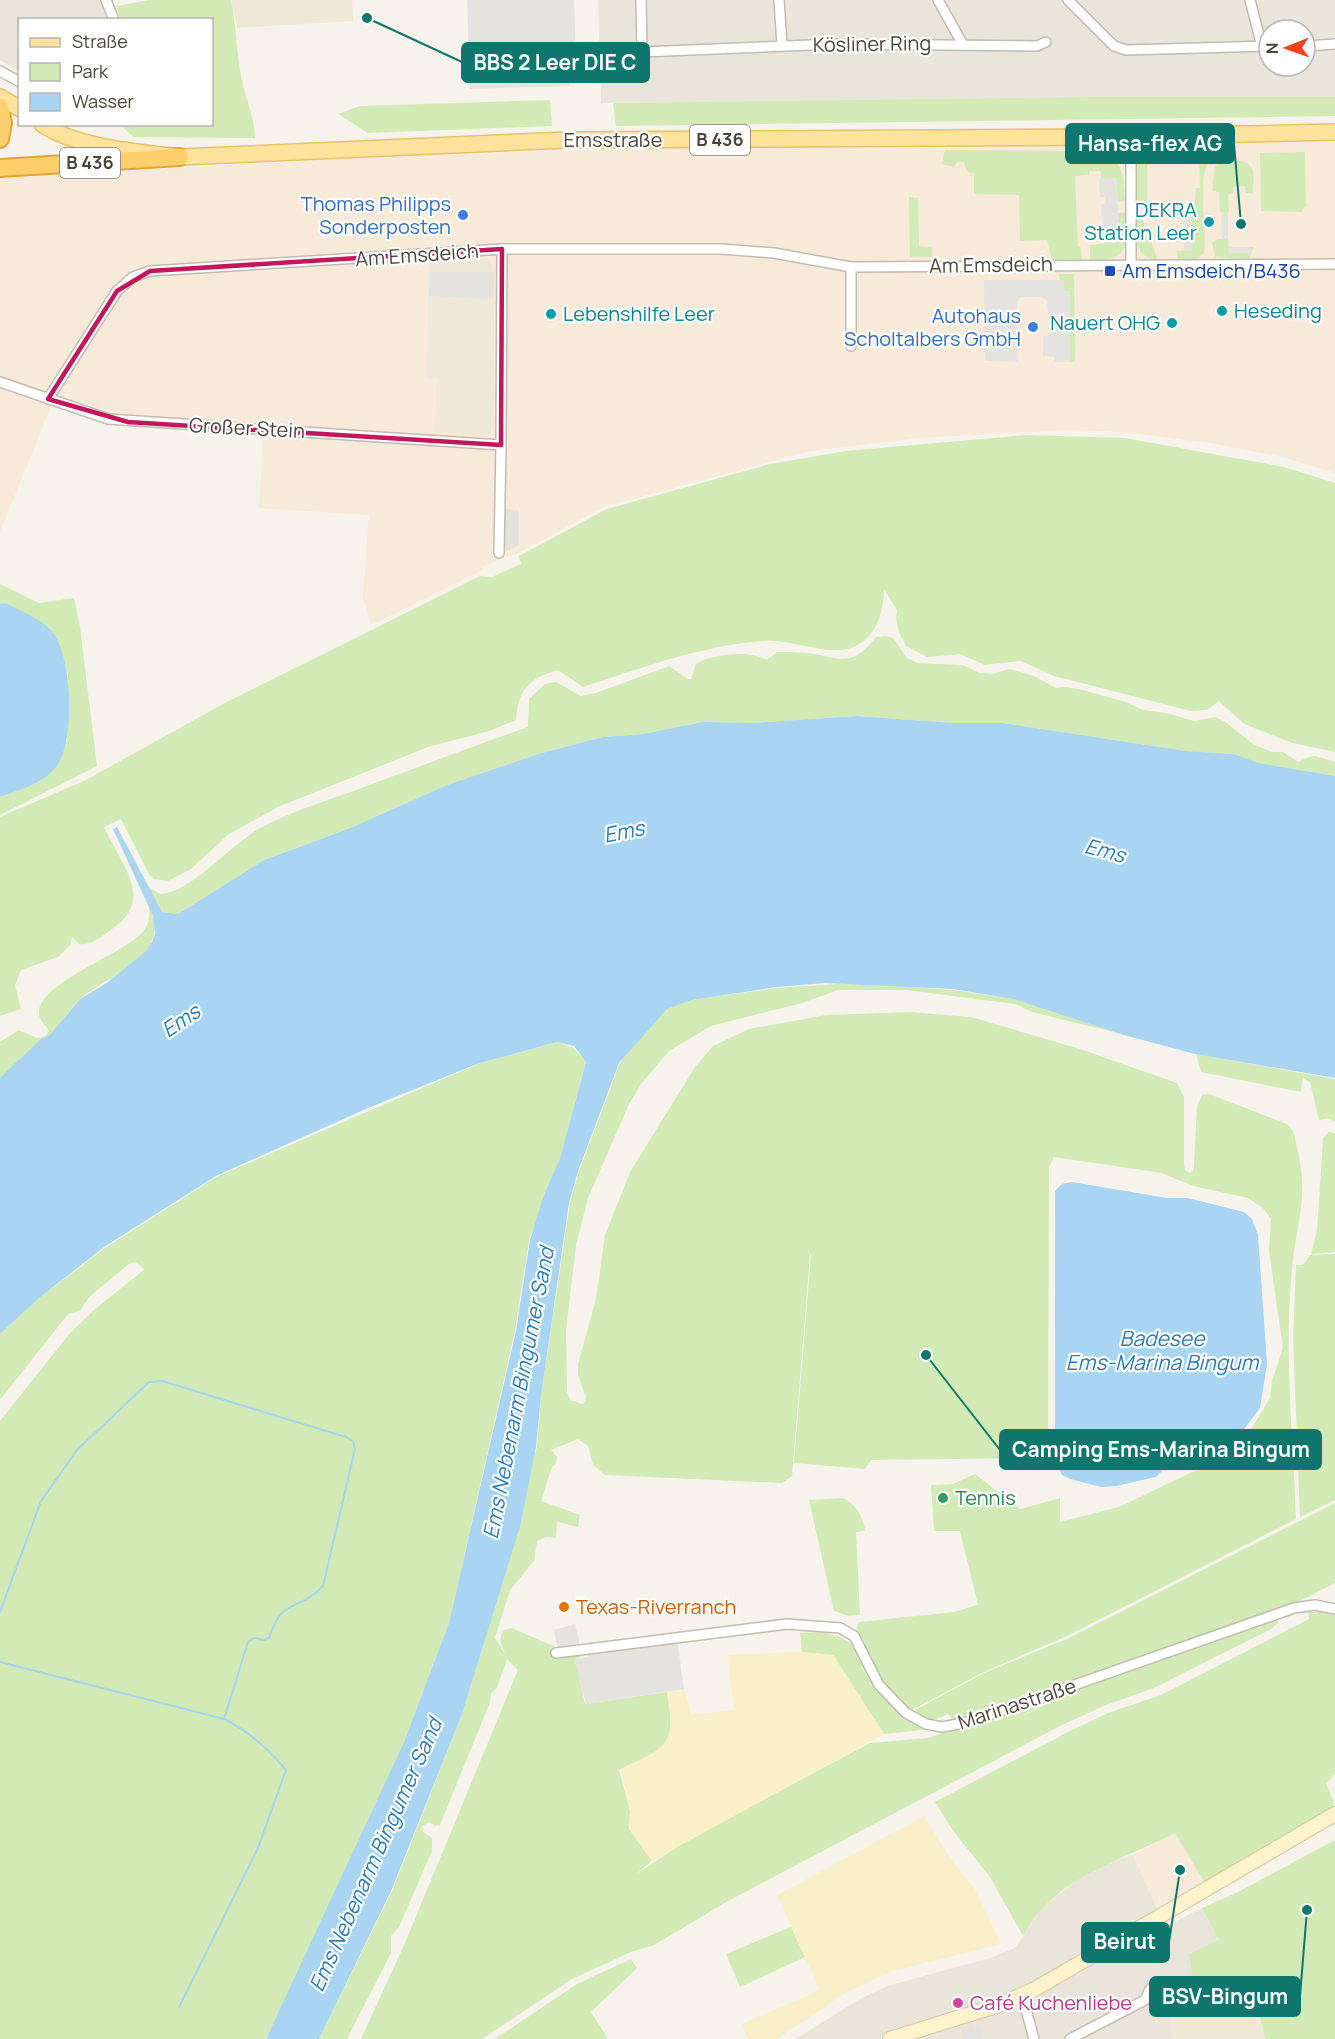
<svg xmlns="http://www.w3.org/2000/svg" width="1335" height="2039" viewBox="0 0 1335 2039" font-family="Manrope,sans-serif">
<style>
.residential{fill:#eae5da;fill-rule:evenodd}
.commercial{fill:#f7ead8}
.education{fill:#efe8d6}
.green{fill:#d2eab5}
.sand{fill:#f9efc9}
.parking{fill:#e5e3e0}
.water{fill:#a9d4f2}
.lines{fill:none;stroke-linecap:round;stroke-linejoin:round}
.stream{stroke:#a9d4f2;stroke-width:2}
.street-casing{stroke:#c2bbae;stroke-width:12}
.secondary-casing{stroke:#d6c79b;stroke-width:16}
.primary-casing{stroke:#e6c16a;stroke-width:18}
.highway-casing{stroke:#e0a43c;stroke-width:20}
.street{stroke:#fff;stroke-width:9}
.secondary{stroke:#fff3cd;stroke-width:14}
.primary{stroke:#ffe39c;stroke-width:15}
.highway{stroke:#ffcf6e;stroke-width:16}
.marked{fill:none;stroke:#c2185b;stroke-width:4.5;stroke-linejoin:round}
.shop-dot{fill:#3f7fe0;stroke:#fff;stroke-width:2}
.culture-dot{fill:#0f9aa8;stroke:#fff;stroke-width:2}
.transit-dot{fill:#1a4fb4;stroke:#fff;stroke-width:2}
.leisure-dot{fill:#2e9e5b;stroke:#fff;stroke-width:2}
.food-dot{fill:#e8710a;stroke:#fff;stroke-width:2}
.hotel-dot{fill:#d1479c;stroke:#fff;stroke-width:2}
.labels{text-anchor:middle;stroke-width:4.5;stroke-linejoin:round;paint-order:stroke}
.shield{fill:#fff;stroke:#817c74;stroke-width:1.5}
.shield-label{font-size:18px;font-weight:bold;fill:#4b4439}
.street-label{font-size:20px;fill:#4b4439;stroke:#fff}
.shop-label{font-size:20px;fill:#366cbe;stroke:#fff;text-anchor:end}
.culture-label{font-size:20px;fill:#0d838f;stroke:#fff;text-anchor:end}
.transit-label{font-size:20px;fill:#164399;stroke:#fff;text-anchor:start}
.leisure-label{font-size:20px;fill:#27864d;stroke:#fff;text-anchor:start}
.food-label{font-size:20px;fill:#c56008;stroke:#fff;text-anchor:start}
.hotel-label{font-size:20px;fill:#b23c85;stroke:#fff;text-anchor:start}
.water-label{font-size:21px;font-style:italic;fill:#2e7ab2;stroke:#fff}
.leader{fill:none;stroke:#0f766e;stroke-width:2}
.callout-dot{fill:#0f766e;stroke:#fff;stroke-width:2}
.callout{fill:#0f766e;stroke:#0f766e;stroke-width:2}
.callout-label{font-size:21px;text-anchor:middle;font-weight:bold;fill:#fff}
</style>
<rect width="100%" height="100%" fill="#f6f3ec"/>
<g class="residential">
<path d="M0,0H101L107,19L20,20L19,72L0,60Z"/>
<path d="M598,0H1335V97L601,103ZM1269,30H1305V66H1269Z"/>
<path d="M1133,1855L1157,1908L1170,1924L1202,1908L1219,1940L1255,1993L1265,2039H795L860,1999L887,1986L990,1958L1015,1948L1041,1909L1077,1880L1103,1864Z"/>
</g>
<g class="commercial">
<path d="M1102,137L1158,146L1335,139V473L1283,457L1210,443L1123,432L1069,430L918,438L811,451L606,506L518,553L485,565L479,572L371,625L363,596L369,515L259,508L263,432L108,423L52,404L0,532V178L400,155Z"/>
<path d="M1175,1833L1204,1882L1157,1908L1133,1855Z"/>
</g>
<g class="education">
<path d="M231,0H352L353,21L237,28Z"/>
<path d="M486,258L495,269L493,427L490,433L485,436L434,432L437,379L426,378L429,261Z"/>
<path d="M1255,1993L1265,2039H1172L1169,2016Z"/>
</g>
<g class="green">
<path d="M149,0H231C236,23 236,46 240,70C243,93 254,113 255,138L133,137L122,126L212,124V20L120,19L117,6Z"/>
<path d="M1100,97H1335V116L616,126L613,103Z"/>
<path d="M550,100L552,126L368,133L338,114L360,106Z"/>
<path d="M1073,145L1107,147L1117,160L1123,177L1125,201L1118,202L1116,178L1101,179V171H1089V175L1075,176L1078,247L1081,248L1082,262L1052,261L1047,240L1020,241L1019,195L974,194V174L967,171L964,162H957L954,167L942,164L945,150L1065,151L1066,165Z"/>
<path d="M1213,145L1214,154C1192,177 1210,226 1204,253L1196,260H1179L1176,251L1192,250L1191,202H1195L1196,188H1200L1199,154L1154,153L1147,166V202H1138L1137,199V165L1144,151L1153,147Z"/>
<path d="M1305,152L1306,206L1301,212L1261,211L1260,153Z"/>
<path d="M1228,158L1248,163C1257,173 1253,181 1253,193H1246L1245,186L1233,187V193L1228,194L1229,212H1220L1219,192L1212,191L1215,166Z"/>
<path d="M909,197L918,198L919,246L932,247V257H910Z"/>
<path d="M1126,212C1127,246 1130,260 1090,261V245L1119,242L1118,213Z"/>
<path d="M1139,219L1143,220L1148,242L1151,241L1157,258L1156,260C1136,257 1136,240 1136,223Z"/>
<path d="M1218,239H1228L1229,253L1251,252V247H1254L1249,259L1215,257L1212,243Z"/>
<path d="M1058,274H1074L1075,362H1070V291H1064Z"/>
<path d="M1027,435L1125,438L1284,467L1335,483V752L1292,743L1244,724L1219,701L1207,710L1191,711L1054,676L1021,661L985,665L960,654L927,657L906,646L899,632L896,618L897,610L884,589C884,611 876,640 851,648C824,656 792,639 765,641C702,645 642,668 583,687L558,670C529,678 518,690 516,720L489,731L428,747L280,806L229,834L191,869L168,881L154,879L149,874L121,819L104,827C121,865 156,899 112,929C102,936 92,946 79,944L72,937L71,944L58,957L21,970L15,985L21,1009L0,1016V817L84,781L223,704L480,576L492,577L521,564L519,556L607,509L770,464L846,451Z"/>
<path d="M0,584L39,603L74,598L80,627L97,766L0,815V797L40,781L67,741L68,720V676L62,653L50,628L25,613L0,604Z"/>
<path d="M886,636L893,638L907,658L918,663L962,665L980,673L993,674L1010,669L1034,676L1056,688L1066,687L1079,689L1126,702L1143,710L1166,713L1194,721L1215,717L1224,721L1253,744L1272,752H1283C1309,768 1289,761 1315,756L1335,762V776L1259,763L1234,754L1186,751L1003,723H953L857,716L751,723L703,722L643,734L603,737L538,754L447,785L348,829L264,860L178,914L162,912L147,886L160,894C190,894 233,842 262,827C294,810 330,800 364,787C419,767 473,746 528,727L529,699L545,684L556,682L581,696L596,693L669,666L688,679H691L696,664C713,653 750,650 767,660L777,652C790,652 802,652 815,654C846,661 854,664 876,637Z"/>
<path d="M148,902C153,916 158,929 151,943C137,970 101,980 79,1000C68,1010 60,1026 49,1036C33,1049 18,1066 0,1078V1042L19,1030L37,1038L45,1037L49,1031C46,1026 40,1020 39,1015C35,982 130,953 145,929C150,921 150,912 148,902Z"/>
<path d="M854,983L954,990L1013,999L1121,1034L1032,1012L1015,1004L907,990H838L802,1003L711,1026L669,1051L641,1084L629,1104L588,1198L576,1245L566,1331L567,1392L570,1400L583,1404L586,1398L578,1374V1364L596,1299L605,1235L630,1172L695,1067L713,1046L749,1029L826,1015L911,1012L971,1017L1080,1049L1177,1083L1184,1097V1164L1185,1170L1189,1173L1193,1171L1194,1164L1197,1106L1202,1095L1209,1094L1287,1124C1296,1131 1295,1141 1298,1152C1308,1199 1298,1215 1293,1260C1283,1345 1293,1434 1296,1519L1067,1636L984,1672L910,1711C882,1694 869,1659 855,1631L859,1622L954,1612L978,1605L960,1531H934L931,1485L953,1484L975,1474L1020,1509L1060,1498V1522L1119,1507L1205,1466L1237,1445L1252,1428L1270,1398L1272,1381L1283,1348L1269,1251L1271,1219L1263,1208L1248,1198L1193,1186L1162,1173L1054,1157L1049,1167L1048,1458L871,1460L865,1469L794,1463L811,1256L806,1245L810,1255L792,1476L782,1483L605,1475L593,1465L588,1446L578,1439L551,1450L557,1457L556,1464L552,1467L541,1501L580,1515L578,1527L557,1522L556,1538L546,1537L537,1541L534,1561L510,1590L495,1638L505,1654L500,1640L503,1630L512,1628L562,1650L580,1654L581,1657L575,1659L585,1704L667,1692C677,1749 666,1747 619,1770L630,1811L629,1829L652,1861L635,1875L686,1841L870,1743L928,1738L1076,1686L1015,1720L1080,1687L1275,1619L1279,1622L1271,1629L1154,1688L1106,1705L1060,1726L728,1901L654,1945L631,1952L572,1979L482,2039H361L405,1943L518,1670L548,1753L518,1670L507,1659L497,1688L491,1693L490,1702L440,1825L435,1826L429,1822L422,1826L423,1832L432,1838V1851L399,1927L391,1936V1953L347,2039H319L392,1891L462,1714L520,1527L528,1477L537,1447L541,1395L570,1203L579,1171L620,1063L635,1043L667,1009L692,1000L777,988Z"/>
<path d="M558,1042L573,1048L586,1061L560,1158L529,1240L515,1331L449,1623L404,1742L275,2022L265,2039H0V1421L70,1333L94,1310L145,1269L135,1262L129,1264L89,1297L80,1311L68,1314L0,1400V1334L38,1299L105,1248L216,1177L478,1064Z"/>
<path d="M1196,1054L1335,1079V1122L1328,1118L1319,1120L1310,1082L1303,1078L1301,1092L1201,1072Z"/>
<path d="M1329,1132L1335,1133V1252L1311,1254L1317,1231L1323,1138Z"/>
<path d="M1335,1254V1500L1300,1517L1293,1336L1296,1265H1303L1310,1255Z"/>
<path d="M843,1498C855,1503 864,1518 865,1531L856,1532L860,1615L849,1616L834,1611L809,1500Z"/>
<path d="M1335,1503V1583L1294,1604L962,1719L953,1720L948,1714L934,1720L917,1714L915,1710L984,1673L1067,1639Z"/>
<path d="M1308,1611L1335,1614V1774L1326,1783L1335,1806L1204,1882L1175,1833C1129,1857 1078,1870 1042,1909C1034,1917 1029,1927 1023,1936L990,1877L954,1832L935,1802L1070,1731L1108,1713L1161,1695L1309,1619Z"/>
<path d="M822,1632L840,1637L853,1645L872,1682L894,1710L932,1729L884,1734L833,1655L802,1652L800,1633Z"/>
<path d="M1335,1840V2039H1265L1255,1993L1198,2009L1189,1954L1219,1940L1202,1908L1238,1892Z"/>
<path d="M791,1927L805,1957L740,1987L726,1954Z"/>
<path d="M631,1959L637,1968L591,2012L608,2039H495L577,1984Z"/>
</g>
<g class="sand">
<path d="M802,1652L833,1655L884,1734L652,1861L630,1829V1811L621,1769C668,1746 677,1747 667,1692L684,1689L691,1715L734,1710L728,1655Z"/>
<path d="M924,1816L949,1856L974,1888L1001,1944L892,1971L847,1992L777,2039H748L742,2024L820,1990L777,1895Z"/>
</g>
<g class="parking">
<path d="M467,0H574L577,80L569,81V86L470,89Z"/>
<path d="M1116,178L1120,243L1103,244L1101,204L1105,203V197H1100L1099,179Z"/>
<path d="M1183,205H1191L1192,251H1184Z"/>
<path d="M1221,212H1228V239H1222Z"/>
<path d="M1228,247H1251V253H1229Z"/>
<path d="M430,272H494V299L429,296Z"/>
<path d="M984,280H1064V291H1070V362H1055L1054,357L1043,356V336H1047L1050,330L1047,301L1042,297H1021L1017,302L1018,362L985,361Z"/>
<path d="M501,509L519,510V545L501,554Z"/>
<path d="M575,1624L581,1650L558,1652L554,1630Z"/>
<path d="M677,1639L684,1689L586,1704L574,1659L588,1657V1652Z"/>
<path d="M973,2023L974,2028L978,2027L982,2039H963L960,2028Z"/>
</g>
<g class="water">
<path d="M5,603C19,610 37,617 49,628C73,650 76,742 56,767C43,784 18,790 0,797V604Z"/>
<path d="M857,716L953,723H1003L1186,751L1234,754L1259,763L1335,776V1078L1195,1054L1124,1035L1013,999L953,989L825,983L777,987L692,1000L667,1009L619,1063L578,1171L569,1203L541,1395L536,1447L520,1527L462,1714L391,1891L319,2039H266L404,1742L449,1623L516,1331L530,1240L543,1198L560,1158L586,1062L574,1046L557,1042L477,1064L368,1108L216,1176L104,1247L38,1299L0,1334V1078L41,1039L50,1035L79,1000L108,982L145,952L152,942L155,934L153,916L113,829L117,827L162,912L178,914L264,860L348,829L447,785L538,754L603,737L643,734L703,722L751,723Z"/>
<path d="M1072,1182L1167,1198H1188L1244,1212L1252,1219L1258,1235L1267,1364L1260,1408L1238,1437L1197,1454L1183,1455L1173,1460L1156,1477L1116,1486L1101,1487L1070,1479L1062,1475L1055,1460V1191L1062,1184Z"/>
</g>
<g class="lines">
<g class="stream">
<path d="M0,1612L41,1501L77,1450L149,1382L162,1381L346,1437L353,1441L355,1449L323,1586C298,1613 282,1596 269,1638L264,1640L254,1638L248,1642L224,1719"/>
<path d="M0,1662L224,1719C247,1730 269,1750 286,1770L258,1848L179,2007"/>
</g>
<g class="street-casing">
<g id="street">
<path d="M106,0L114,20"/>
<path d="M641,0L642,52L835,44L1037,46L1046,42"/>
<path d="M779,0L782,45"/>
<path d="M938,0L962,43"/>
<path d="M1068,0L1114,46L1126,50L1269,46"/>
<path d="M1250,0L1262,47"/>
<path d="M1305,46L1335,44"/>
<path d="M0,71L20,82"/>
<path d="M642,76V52"/>
<path d="M1131,265V136"/>
<path d="M851,346V267"/>
<path d="M0,382L108,419L501,445L502,249"/>
<path d="M48,399L117,291L133,277L150,271L502,249H721L774,253L851,267L1335,264"/>
<path d="M499,553L501,445"/>
<path d="M556,1653L787,1624L840,1628L854,1636L879,1685L906,1713L926,1724L942,1727L969,1722L1294,1608L1315,1605L1335,1609"/>
<path d="M1022,1995L1034,2039"/>
<path d="M1070,2039L1145,2000L1150,1989"/>
</g>
</g>
<g class="secondary-casing">
<path id="secondary" d="M890,2039L999,2005L1035,1989L1335,1814"/>
</g>
<g class="primary-casing">
<g id="primary">
<path d="M0,97L20,109"/>
<path d="M42,124C77,148 139,152 180,157L567,140L1109,137L1335,132"/>
</g>
</g>
<g class="highway-casing">
<g id="highway">
<path d="M0,107L3,123L0,139"/>
<path d="M0,168L180,157"/>
</g>
</g>
<use href="#street" class="street"/>
<use href="#secondary" class="secondary"/>
<use href="#primary" class="primary"/>
<use href="#highway" class="highway"/>
</g>
<path class="marked" d="M502,249L501,445L128,422L48,399L117,291L150,271Z"/>
<g class="shop-dot">
<circle cx="463" cy="215" r="6"/>
<circle cx="1033" cy="327" r="6"/>
</g>
<g class="culture-dot">
<circle cx="1209" cy="222" r="6"/>
<circle cx="1222" cy="311" r="6"/>
<circle cx="551" cy="314" r="6"/>
<circle cx="1172" cy="323" r="6"/>
</g>
<rect class="transit-dot" x="1104" y="265" width="12" height="12" rx="3"/>
<circle class="leisure-dot" cx="943" cy="1498" r="6"/>
<circle class="food-dot" cx="564" cy="1607" r="6"/>
<circle class="hotel-dot" cx="958" cy="2003" r="6"/>
<g class="labels">
<g class="shield">
<rect x="690" y="125" width="60" height="30" rx="4.5"/>
<rect x="60" y="148" width="60" height="30" rx="4.5"/>
</g>
<g class="shield-label">
<text x="720" y="146">B 436</text>
<text x="90" y="169">B 436</text>
</g>
<g class="street-label">
<text transform="translate(872 44) rotate(-1)" y="7">Kösliner Ring</text>
<text x="613" y="147">Emsstraße</text>
<text transform="translate(417 255) rotate(-4)" y="7">Am Emsdeich</text>
<text transform="translate(991 265) rotate(-1)" y="7">Am Emsdeich</text>
<text transform="translate(247 428) rotate(3)" y="7">Großer Stein</text>
<text transform="translate(1017 1704) rotate(-18)" y="7">Marinastraße</text>
</g>
<g class="shop-label">
<text x="451" y="211">Thomas Philipps<tspan x="451" dy="23">Sonderposten</tspan></text>
<text x="1021" y="323">Autohaus<tspan x="1021" dy="23">Scholtalbers GmbH</tspan></text>
</g>
<g class="culture-label">
<text x="1197" y="217">DEKRA<tspan x="1197" dy="23">Station Leer</tspan></text>
<text x="1234" y="318" text-anchor="start">Heseding</text>
<text x="563" y="321" text-anchor="start">Lebenshilfe Leer</text>
<text x="1160" y="330">Nauert OHG</text>
</g>
<g class="transit-label">
<text x="1122" y="278">Am Emsdeich/B436</text>
</g>
<g class="leisure-label">
<text x="955" y="1505">Tennis</text>
</g>
<g class="food-label">
<text x="576" y="1614">Texas-Riverranch</text>
</g>
<g class="hotel-label">
<text x="970" y="2010">Café Kuchenliebe</text>
</g>
<g class="water-label">
<text transform="translate(624 832) rotate(-11)" y="7">Ems</text>
<text transform="translate(1105 851) rotate(15)" y="7">Ems</text>
<text transform="translate(181 1021) rotate(-34)" y="7">Ems</text>
<text x="1162" y="1346">Badesee<tspan x="1162" dy="24">Ems-Marina Bingum</tspan></text>
<text transform="translate(519 1393) rotate(-79)" y="7">Ems Nebenarm Bingumer Sand</text>
<text transform="translate(376 1855) rotate(-66)" y="7">Ems Nebenarm Bingumer Sand</text>
</g>
</g>
<path class="leader" d="M367 18L462 62M1241 224L1234 144M926 1355L1000 1450M1180 1870L1169 1942M1307 1910L1300 1996"/>
<g class="callout-dot">
<circle cx="367" cy="18" r="6"/>
<circle cx="1241" cy="224" r="6"/>
<circle cx="926" cy="1355" r="6"/>
<circle cx="1180" cy="1870" r="6"/>
<circle cx="1307" cy="1910" r="6"/>
</g>
<g class="callout">
<rect x="462" y="43" width="187" height="39" rx="6"/>
<rect x="1066" y="124" width="168" height="39" rx="6"/>
<rect x="1000" y="1430" width="321" height="39" rx="6"/>
<rect x="1082" y="1923" width="87" height="39" rx="6"/>
<rect x="1150" y="1977" width="150" height="39" rx="6"/>
</g>
<g class="callout-label">
<text x="555" y="70">BBS 2 Leer DIE C</text>
<text x="1150" y="151">Hansa-flex AG</text>
<text x="1161" y="1457">Camping Ems-Marina Bingum</text>
<text x="1125" y="1949">Beirut</text>
<text x="1225" y="2004">BSV-Bingum</text>
</g>
<rect x="18" y="18" width="195" height="108" fill="#ffffff" stroke="#b7b4b0" stroke-width="1.5"/>
<rect x="30" y="38" width="30" height="9" fill="#ffe39c" stroke="#b7b4b0" stroke-width="1.5"/>
<text x="72" y="48" font-size="18" fill="#4b4439">Straße</text>
<rect x="30" y="63" width="30" height="18" fill="#d2eab5" stroke="#b7b4b0" stroke-width="1.5"/>
<text x="72" y="78" font-size="18" fill="#4b4439">Park</text>
<rect x="30" y="93" width="30" height="18" fill="#a9d4f2" stroke="#b7b4b0" stroke-width="1.5"/>
<text x="72" y="108" font-size="18" fill="#4b4439">Wasser</text>
<g transform="translate(1287 48) rotate(269)"><circle r="28" fill="#ffffff" stroke="#b7b4b0" stroke-width="1.5"/>
<path d="M0-4.5L10 22L0 15L-10 22Z" fill="#fc3f1d"/>
<text y="-9" font-size="16" font-weight="bold" text-anchor="middle" fill="#4b4439">N</text>
</g>
</svg>
